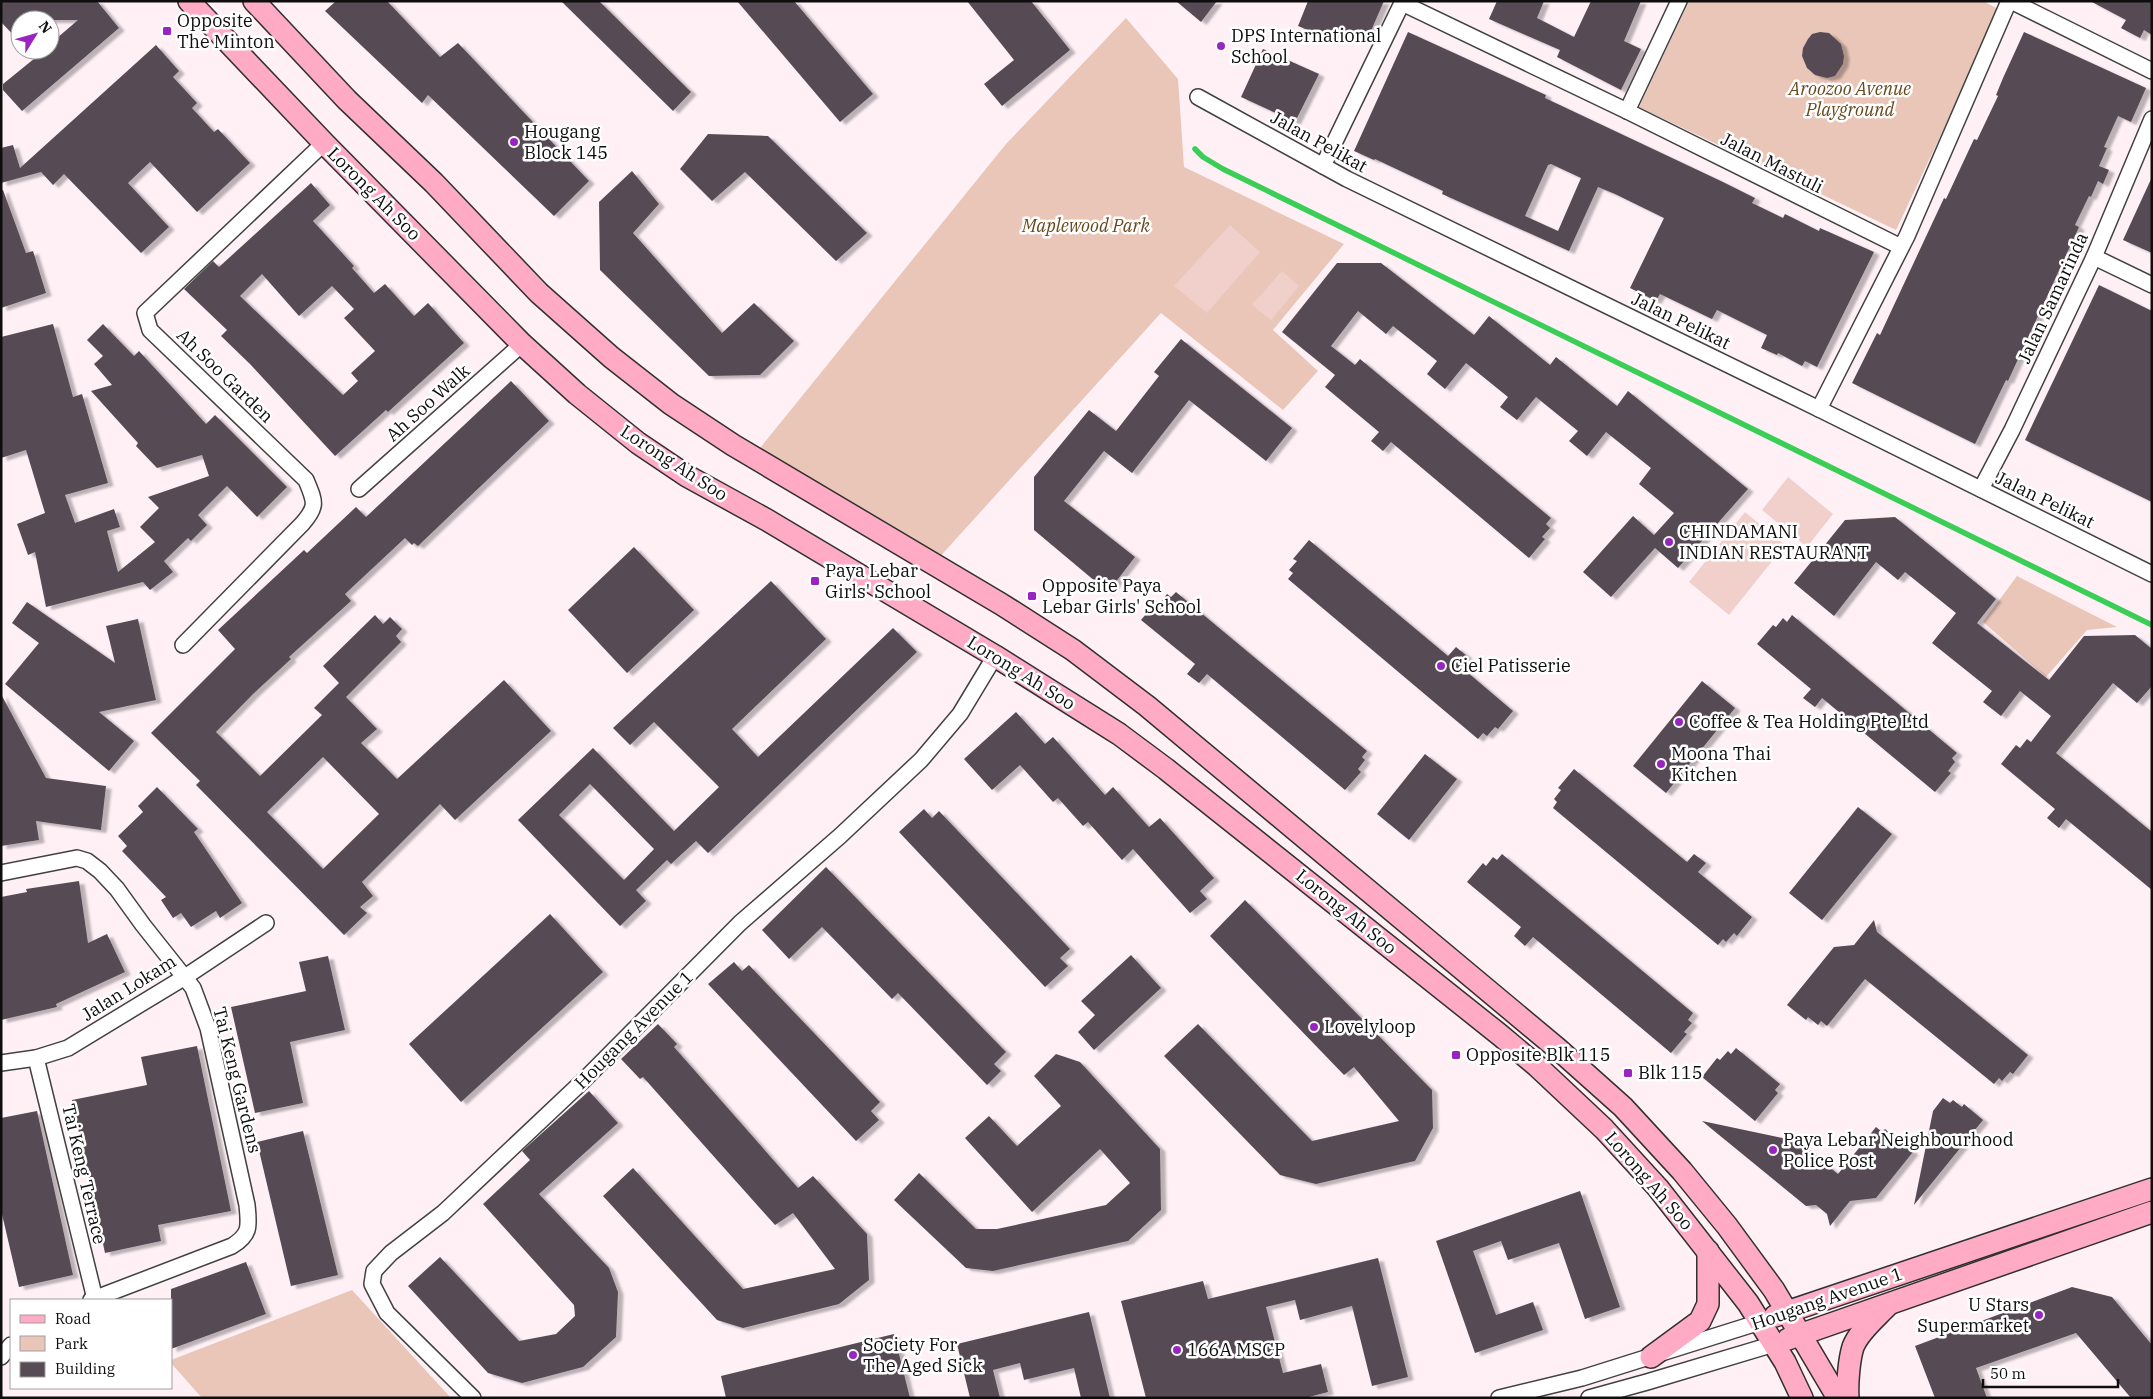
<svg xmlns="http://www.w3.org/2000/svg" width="2153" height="1399" viewBox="0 0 2153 1399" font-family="'IBM Plex Serif',serif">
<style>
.green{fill:#eac6b9}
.pitch{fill:#f1d0cb}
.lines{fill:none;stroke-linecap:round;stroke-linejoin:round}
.stream{stroke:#3ace57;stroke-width:5.5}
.building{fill:#574b55;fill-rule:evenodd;filter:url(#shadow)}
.minor-casing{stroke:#414141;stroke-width:18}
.secondary-casing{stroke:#303030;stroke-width:24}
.minor{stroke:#fff;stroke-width:15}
.secondary{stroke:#ffabc5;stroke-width:21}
.poi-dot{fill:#9925c0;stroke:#fff;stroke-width:2}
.labels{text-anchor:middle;stroke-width:5;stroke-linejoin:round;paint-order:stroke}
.poi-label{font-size:18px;fill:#0e0e0e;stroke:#fff;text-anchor:start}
.park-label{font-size:18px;font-style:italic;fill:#67491e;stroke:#fff}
.street-label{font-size:18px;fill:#0e0e0e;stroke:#fff}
</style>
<defs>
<filter id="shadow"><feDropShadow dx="5.5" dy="3" stdDeviation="1" flood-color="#0004"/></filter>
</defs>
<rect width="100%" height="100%" fill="#fff0f6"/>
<g class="green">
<path d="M1689,1H1983L2000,10L1896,230L1639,107Z"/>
<path d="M1126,18L1178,79L1184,167L1344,244L1273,330L1318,371L1283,410L1161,313L936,561L756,453L1006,144Z"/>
<path d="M2017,576L2117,627L2087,630L2046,677L1983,622Z"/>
<path d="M352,1290L451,1398H202L171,1363V1360Z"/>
</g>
<g class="pitch">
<path d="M1230,225L1260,252L1207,313L1174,286Z"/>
<path d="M1282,271L1299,286L1271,320L1252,305Z"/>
<path d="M1788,477L1833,514L1807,547L1762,510Z"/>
<path d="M1745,512L1785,545L1729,615L1689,582Z"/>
</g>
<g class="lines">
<path class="stream" d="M1195,149L1203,157L1223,169L2152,625"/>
</g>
<g class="building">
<path d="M1,1H97L119,28L22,111L3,90V84L35,58L28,50H50V44L78,20H20V42L1,22Z"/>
<path d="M336,1H387L440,57L458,43L589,181L554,216L428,95L422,103L325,11Z"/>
<path d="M561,1H599L691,92L673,111Z"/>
<path d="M737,1H794L873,94L840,122Z"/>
<path d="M967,1H1031L1070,50L1002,106L984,84L1014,60Z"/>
<path d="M1176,1H1217L1201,22Z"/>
<path d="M1308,1H1384L1367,40L1340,28L1334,41L1298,26Z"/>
<path d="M1497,1H1544L1537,18L1574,37L1591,1H1641L1624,41L1641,49L1621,90L1557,57L1560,50L1489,19Z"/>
<path d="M2090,1H2152V35L2144,30L2140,38L2121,28L2126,20Z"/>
<path d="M1408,32L1546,95L1545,98L1723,182L1755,198L1752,203L1783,218L1785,214L1819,231L1820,228L1874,252L1817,367L1805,361L1802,366L1778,353L1777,355L1761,348L1767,335L1717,310L1712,319L1660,294L1656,301L1630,288L1664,218L1615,194L1598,187L1569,251L1442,194L1443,191L1375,159L1374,160L1354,151ZM1551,164L1581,178L1558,231L1525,216L1548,165Z"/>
<path d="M1820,32L1829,33L1841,44L1844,56L1843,64L1835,76L1827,78L1815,75L1807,68L1802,56L1803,48L1808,39L1812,34Z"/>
<path d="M2024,32L2146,88L2131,122L2118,116L2104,147L2107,148L2099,166L2109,170L2103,184L2098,181L2091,197L2089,196L2075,225L2079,227L2008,381L2006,380L1975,444L1852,383L1877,333L1880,335L1944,198L1946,199L1974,139L1977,140L1998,96L1996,95L2003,78Z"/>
<path d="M156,45L179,71L173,77L197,103L192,108L214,132L218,129L250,163L197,212L150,162L128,183L169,227L141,253L64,174L53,185L41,172L1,183V148L13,145L20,168Z"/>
<path d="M1263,49L1319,74L1295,122L1241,97Z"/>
<path d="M708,134L768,136L867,233L836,261L745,172L712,201L680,169Z"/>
<path d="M632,171L659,204L633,233L722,333L754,303L794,341L760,375L709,376L600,270L599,202Z"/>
<path d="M2152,177V253L2123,240Z"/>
<path d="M311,183L330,205L313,221L354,266L352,268L374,293L385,284L414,316L428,303L464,343L388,412L386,410L335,456L250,364L221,336L227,330L184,289L213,261L219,267ZM262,274L299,316L332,286L354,309L344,318L375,351L351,373L358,381L343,395L240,296Z"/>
<path d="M1,190H3L26,253L33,251L46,293L1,308Z"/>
<path d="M1337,263H1381L1474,335L1489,316L1550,365L1556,357L1617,406L1628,391L1748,489L1678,568L1655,548L1611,597L1583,572L1633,516L1654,535L1674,513L1639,484L1651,468L1606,432L1587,456L1569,441L1578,431L1536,397L1517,420L1500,407L1508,397L1466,363L1445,389L1427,374L1437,361L1393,326L1386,334L1358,311L1331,346L1355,365L1360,359L1551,518L1546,524L1550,528L1542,537L1545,539L1529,558L1391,442L1383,451L1371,441L1379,432L1325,387L1335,375L1282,332Z"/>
<path d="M2099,285L2152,311V502L2025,440Z"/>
<path d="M53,324L73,397L82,394L108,483L65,495L75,523L114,509L120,527L107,531L118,572L155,542L140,527L159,508L148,497L209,476L202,455L157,468L136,446L138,443L91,391L112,385L94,364L103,356L87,340L103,324L134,356L139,351L206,424L215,415L287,487L257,517L227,486L198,515L207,525L191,541L188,538L164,561L173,572L150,590L143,582L46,607L35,552L28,555L17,524L45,513L26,450L1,458V337Z"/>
<path d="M1181,339L1292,428L1266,461L1189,400L1132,473L1104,451L1064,501L1135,557L1108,592L1034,530V477L1089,410L1116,431L1159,376L1154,372Z"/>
<path d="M511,381L549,421L418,546L414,543L412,545L405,538L345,594L351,601L289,657L291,659L253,694L216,732L260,776L322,715L314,708L339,683L323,666L375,615L383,624L390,617L402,629L396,636L401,642L346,697L377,729L361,743L397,779L504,680L551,731L455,820L440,804L362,882L373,896L360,907L367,913L344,935L196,785L200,781L151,733L235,649L218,630L304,550L307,553L356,507L366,517ZM323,757L379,814L323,869L267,812Z"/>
<path d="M1895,517L1996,599L1977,623L2049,680L2084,636L2135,635L2152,649V686L2137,703L2113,683L2056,753L2152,832V890L2066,819L2059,828L2047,818L2055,809L2001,764L2016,745L2020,748L2027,739L2031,742L2051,716L2020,691L2001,716L1983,702L1992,691L1932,643L1956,613L1905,572L1898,580L1876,562L1834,616L1794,583L1845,520Z"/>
<path d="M1309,540L1448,656L1456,647L1467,656L1460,666L1513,711L1498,729L1495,727L1487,736L1483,733L1478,739L1288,579L1293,573L1289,570L1297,561L1293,559Z"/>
<path d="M634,547L694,610L627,673L568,610Z"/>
<path d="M771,581L826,639L732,729L758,757L893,628L917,652L708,853L696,841L671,864L667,860L636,890L646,901L620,926L518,820L593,748L674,831L719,787L654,722L630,745L613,728ZM590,784L654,849L624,880L559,815Z"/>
<path d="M1176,592L1367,751L1362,757L1365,760L1358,769L1361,772L1345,790L1207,674L1199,683L1187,674L1195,664L1141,620L1157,601L1160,603L1167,594L1171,597Z"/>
<path d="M27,602L115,663L106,626L138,619L156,700L99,712L134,741L109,771L5,684L39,643L12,623Z"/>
<path d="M1792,615L1957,753L1952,758L1955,762L1948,771L1951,773L1935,792L1822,698L1815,707L1803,698L1811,689L1757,644L1773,625L1776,627L1783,618L1787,622Z"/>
<path d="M1702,681L1735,708L1666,793L1633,766Z"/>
<path d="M1,694L46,778L106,786L101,830L36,821L39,840L1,846Z"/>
<path d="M1016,712L1045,744L1053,737L1105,795L1113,787L1149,827L1160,818L1214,878L1200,891L1207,899L1190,913L1133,849L1122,860L1088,822L1083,826L1058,798L1053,802L1020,765L992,790L964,759Z"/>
<path d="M1425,754L1457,779L1409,840L1377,814Z"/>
<path d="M1574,769L1687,862L1694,854L1706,863L1698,872L1752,917L1737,936L1734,933L1726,942L1723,939L1718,945L1553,808L1557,802L1554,799L1561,790L1558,788Z"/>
<path d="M157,787L198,829L194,832L242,903L220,918L216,911L191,927L181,913L173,918L161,900L166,897L122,851L127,846L118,836L143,812L138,806Z"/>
<path d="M1858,807L1892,834L1822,920L1789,893Z"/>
<path d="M924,809L932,818L939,811L1070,949L1060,958L1068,966L1045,987L899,832Z"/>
<path d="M1502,854L1693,1013L1688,1020L1692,1023L1684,1032L1687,1034L1671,1053L1533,937L1525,946L1514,936L1521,927L1467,882L1483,863L1486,866L1493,857L1497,860Z"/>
<path d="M826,867L1006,1052L994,1064L1001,1071L987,1085L898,993L892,999L822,927L789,959L762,930Z"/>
<path d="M79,881L88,943L107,934L125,972L56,1004L57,1007L1,1020V897L27,892L26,889Z"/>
<path d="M1245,900L1432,1090L1433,1128L1415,1161L1316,1184L1280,1175L1164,1056L1198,1024L1312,1141L1399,1121L1354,1067L1344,1075L1210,936Z"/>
<path d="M550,914L603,972L461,1102L409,1044Z"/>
<path d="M1874,920L1877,932L2028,1055L2013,1074L2010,1072L2002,1081L1999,1078L1994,1084L1865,979L1827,1026L1821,1021L1818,1025L1808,1017L1806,1020L1787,1005L1834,947L1854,945Z"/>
<path d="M1131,955L1161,988L1094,1050L1078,1032L1095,1015L1081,1001Z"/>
<path d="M328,956L345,1030L290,1042L303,1103L255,1113L231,1007L306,991L299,962Z"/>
<path d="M734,962L742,971L749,965L880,1102L871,1111L879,1120L856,1141L708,984Z"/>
<path d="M658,1024L677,1044L674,1047L798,1188L813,1176L867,1234L869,1280L839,1304L743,1328L717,1320L603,1196L633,1168L743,1289L835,1269L793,1213L775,1225L643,1077L640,1079L621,1059Z"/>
<path d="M197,1046L231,1211L158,1225L161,1241L105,1253L72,1100L147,1085L141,1057Z"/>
<path d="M1736,1048L1780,1084L1775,1090L1778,1093L1755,1121L1702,1077L1717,1058L1720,1060L1728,1051L1731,1054Z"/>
<path d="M1056,1054L1080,1062L1160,1149L1161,1210L1128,1241L993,1271L966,1268L894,1200L919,1173L976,1229H997L1106,1205L1130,1183L1100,1149L1032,1212L965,1138L989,1116L1017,1146L1061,1106L1034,1076Z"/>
<path d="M589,1091L618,1123L539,1194L609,1268L618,1292L616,1337L583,1367L522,1383L488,1373L408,1286L440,1257L519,1341L556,1334L575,1316L574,1305L483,1204L530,1160L522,1151Z"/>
<path d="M1943,1098L1950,1103L1953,1100L1962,1107L1964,1104L1983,1120L1914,1205L1933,1111Z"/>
<path d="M37,1111L73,1275L19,1287L1,1210V1118Z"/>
<path d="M1702,1121L1797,1141L1838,1174L1876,1127L1882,1132L1885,1129L1913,1152L1876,1198L1850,1201L1830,1226L1827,1214L1816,1205L1806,1206Z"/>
<path d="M303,1131L338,1275L291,1286L257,1142Z"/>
<path d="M1580,1191L1620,1307L1585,1319L1559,1243L1508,1260L1501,1241L1473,1251L1496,1315L1533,1302L1543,1330L1475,1353L1436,1241Z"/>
<path d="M1378,1258L1408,1377L1372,1386L1352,1306L1300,1320L1295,1300L1266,1307L1283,1373L1321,1364L1328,1392L1305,1398H1146L1121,1301L1203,1281L1208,1299Z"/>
<path d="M246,1262L266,1314L171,1349V1289Z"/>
<path d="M2072,1287L2112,1297L2152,1345V1398H2131L2076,1333L1976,1368L1987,1398H1935L1915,1346Z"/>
<path d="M1089,1312L1110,1398H1081L1074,1368L1024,1380L1020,1363L993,1370L1000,1398H970L957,1344Z"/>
<path d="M894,1334L910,1398H726L721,1376Z"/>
</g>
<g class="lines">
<g class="minor-casing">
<g id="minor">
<path d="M2011,1L2152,71"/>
<path d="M1402,3L1627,111L1901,247"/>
<path d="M1198,97L1347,179L1819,409L2152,574"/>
<path d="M1627,111L1679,1"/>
<path d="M1323,166L1403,1"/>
<path d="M2094,257L2152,285"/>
<path d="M1819,409L1907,236L2009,1"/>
<path d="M359,489L522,344"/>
<path d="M1981,489L2012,430L2094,257L2152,119"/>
<path d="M183,645L302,524C318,506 315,502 306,480L150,330L145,313L324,143"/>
<path d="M1,873L77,858L87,861L100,871L117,889L143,925L193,988L208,1028L247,1205C249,1226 251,1234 232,1246L91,1300"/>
<path d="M36,1058L95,1299"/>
<path d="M1,1063L36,1058L68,1048L185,977L266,923"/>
<path d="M1,1357L11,1345"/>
<path d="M473,1398L387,1313L372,1284L374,1271L391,1253L443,1213L584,1080L740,923L840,836L921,760L960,714L995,656"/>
<path d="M1499,1398L1582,1378L1760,1322"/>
<path d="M1589,1398L1647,1382L1774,1344"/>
</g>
</g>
<g class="secondary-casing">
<g id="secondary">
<path d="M189,1L324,143L522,344L577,394L638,443L687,476L767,520L995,656L1119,734L1166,769L1500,1035L1537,1066L1604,1129L1658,1188L1748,1303L1785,1362L1802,1398"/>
<path d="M254,1L347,100L434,183L539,293L611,357L671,404L733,445L1001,604L1073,650L1147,706L1558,1049L1623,1107L1682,1171L1727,1226L1774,1290L1838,1398"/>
<path d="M1775,1316L2152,1189"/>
<path d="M1788,1339L2152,1212"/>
<path d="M1651,1357L1700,1321L1708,1304V1251"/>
<path d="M1848,1398C1847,1384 1849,1360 1853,1347C1859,1331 1877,1317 1888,1305"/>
</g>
</g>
<use href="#minor" class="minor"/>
<use href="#secondary" class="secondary"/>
</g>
<g class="poi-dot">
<rect x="162" y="26" width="10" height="10" rx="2.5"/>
<circle cx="1221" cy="46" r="5"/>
<circle cx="514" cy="142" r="5"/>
<circle cx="1669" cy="542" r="5"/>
<rect x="810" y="576" width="10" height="10" rx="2.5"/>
<rect x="1027" y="591" width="10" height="10" rx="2.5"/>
<circle cx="1441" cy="666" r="5"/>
<circle cx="1679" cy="722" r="5"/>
<circle cx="1661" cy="764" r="5"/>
<circle cx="1314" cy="1027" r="5"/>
<rect x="1451" y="1050" width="10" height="10" rx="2.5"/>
<rect x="1623" y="1068" width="10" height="10" rx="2.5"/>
<circle cx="1773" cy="1150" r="5"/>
<circle cx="2039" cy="1315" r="5"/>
<circle cx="1177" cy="1350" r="5"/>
<circle cx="853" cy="1355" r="5"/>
</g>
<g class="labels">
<g class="poi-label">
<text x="177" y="27">Opposite<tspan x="177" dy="21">The Minton</tspan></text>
<text x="1231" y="42">DPS International<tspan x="1231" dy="21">School</tspan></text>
<text x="524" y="138">Hougang<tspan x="524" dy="21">Block 145</tspan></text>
<text x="1679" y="538">CHINDAMANI<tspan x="1679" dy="21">INDIAN RESTAURANT</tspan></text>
<text x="825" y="577">Paya Lebar<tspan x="825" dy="21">Girls' School</tspan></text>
<text x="1042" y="592">Opposite Paya<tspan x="1042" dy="21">Lebar Girls' School</tspan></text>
<text x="1451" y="672">Ciel Patisserie</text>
<text x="1689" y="728">Coffee &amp; Tea Holding Pte Ltd</text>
<text x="1671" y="760">Moona Thai<tspan x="1671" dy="21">Kitchen</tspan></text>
<text x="1324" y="1033">Lovelyloop</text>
<text x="1466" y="1061">Opposite Blk 115</text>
<text x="1638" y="1079">Blk 115</text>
<text x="1783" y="1146">Paya Lebar Neighbourhood<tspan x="1783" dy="21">Police Post</tspan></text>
<text x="2029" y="1311" text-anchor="end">U Stars<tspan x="2029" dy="21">Supermarket</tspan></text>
<text x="863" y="1351">Society For<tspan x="863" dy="21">The Aged Sick</tspan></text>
<text x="1187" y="1356">166A MSCP</text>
</g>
<g class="park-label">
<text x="1850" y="95">Aroozoo Avenue<tspan x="1850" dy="21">Playground</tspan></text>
<text x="1086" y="232">Maplewood Park</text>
</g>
<g class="street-label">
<text transform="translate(1319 142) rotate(29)" y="6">Jalan Pelikat</text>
<text transform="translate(1772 163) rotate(27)" y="6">Jalan Mastuli</text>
<text transform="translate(374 194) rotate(45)" y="6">Lorong Ah Soo</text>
<text transform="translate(2053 298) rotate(-65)" y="6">Jalan Samarinda</text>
<text transform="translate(1681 321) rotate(26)" y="6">Jalan Pelikat</text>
<text transform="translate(225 376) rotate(44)" y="6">Ah Soo Garden</text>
<text transform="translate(428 403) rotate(-42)" y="6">Ah Soo Walk</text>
<text transform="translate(674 463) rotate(33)" y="6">Lorong Ah Soo</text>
<text transform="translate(2045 500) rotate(26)" y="6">Jalan Pelikat</text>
<text transform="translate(1021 673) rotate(32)" y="6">Lorong Ah Soo</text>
<text transform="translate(1346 912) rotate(39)" y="6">Lorong Ah Soo</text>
<text transform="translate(129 988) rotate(-32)" y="6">Jalan Lokam</text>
<text transform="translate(634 1030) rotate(-45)" y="6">Hougang Avenue 1</text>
<text transform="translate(237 1080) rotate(76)" y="6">Tai Keng Gardens</text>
<text transform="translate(84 1174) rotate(77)" y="6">Tai Keng Terrace</text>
<text transform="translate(1649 1181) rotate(49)" y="6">Lorong Ah Soo</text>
<text transform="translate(1827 1299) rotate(-19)" y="6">Hougang Avenue 1</text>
</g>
</g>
<rect width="2153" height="1399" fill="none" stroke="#0e0e0e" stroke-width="5"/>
<rect x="10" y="1299" width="162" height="90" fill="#ffffff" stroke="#9f9f9f"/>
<rect x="20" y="1315" width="25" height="8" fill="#ffabc5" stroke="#9f9f9f"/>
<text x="55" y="1324" font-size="15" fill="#0e0e0e">Road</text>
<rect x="20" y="1336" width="25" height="15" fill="#eac6b9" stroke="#9f9f9f"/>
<text x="55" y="1349" font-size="15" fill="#0e0e0e">Park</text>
<rect x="20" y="1362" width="25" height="15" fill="#574b55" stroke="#9f9f9f"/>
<text x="55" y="1374" font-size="15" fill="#0e0e0e">Building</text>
<g transform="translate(35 35) rotate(53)"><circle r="24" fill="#ffffff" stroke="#9f9f9f"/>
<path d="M0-4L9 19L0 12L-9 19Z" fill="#9925c0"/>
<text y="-8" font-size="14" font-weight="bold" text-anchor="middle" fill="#0e0e0e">N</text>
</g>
<path d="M1983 1379v8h135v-8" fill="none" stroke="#0e0e0e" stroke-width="2.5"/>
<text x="1990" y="1379" font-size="15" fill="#0e0e0e" stroke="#ffffff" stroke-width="4" paint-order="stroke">50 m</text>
</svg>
